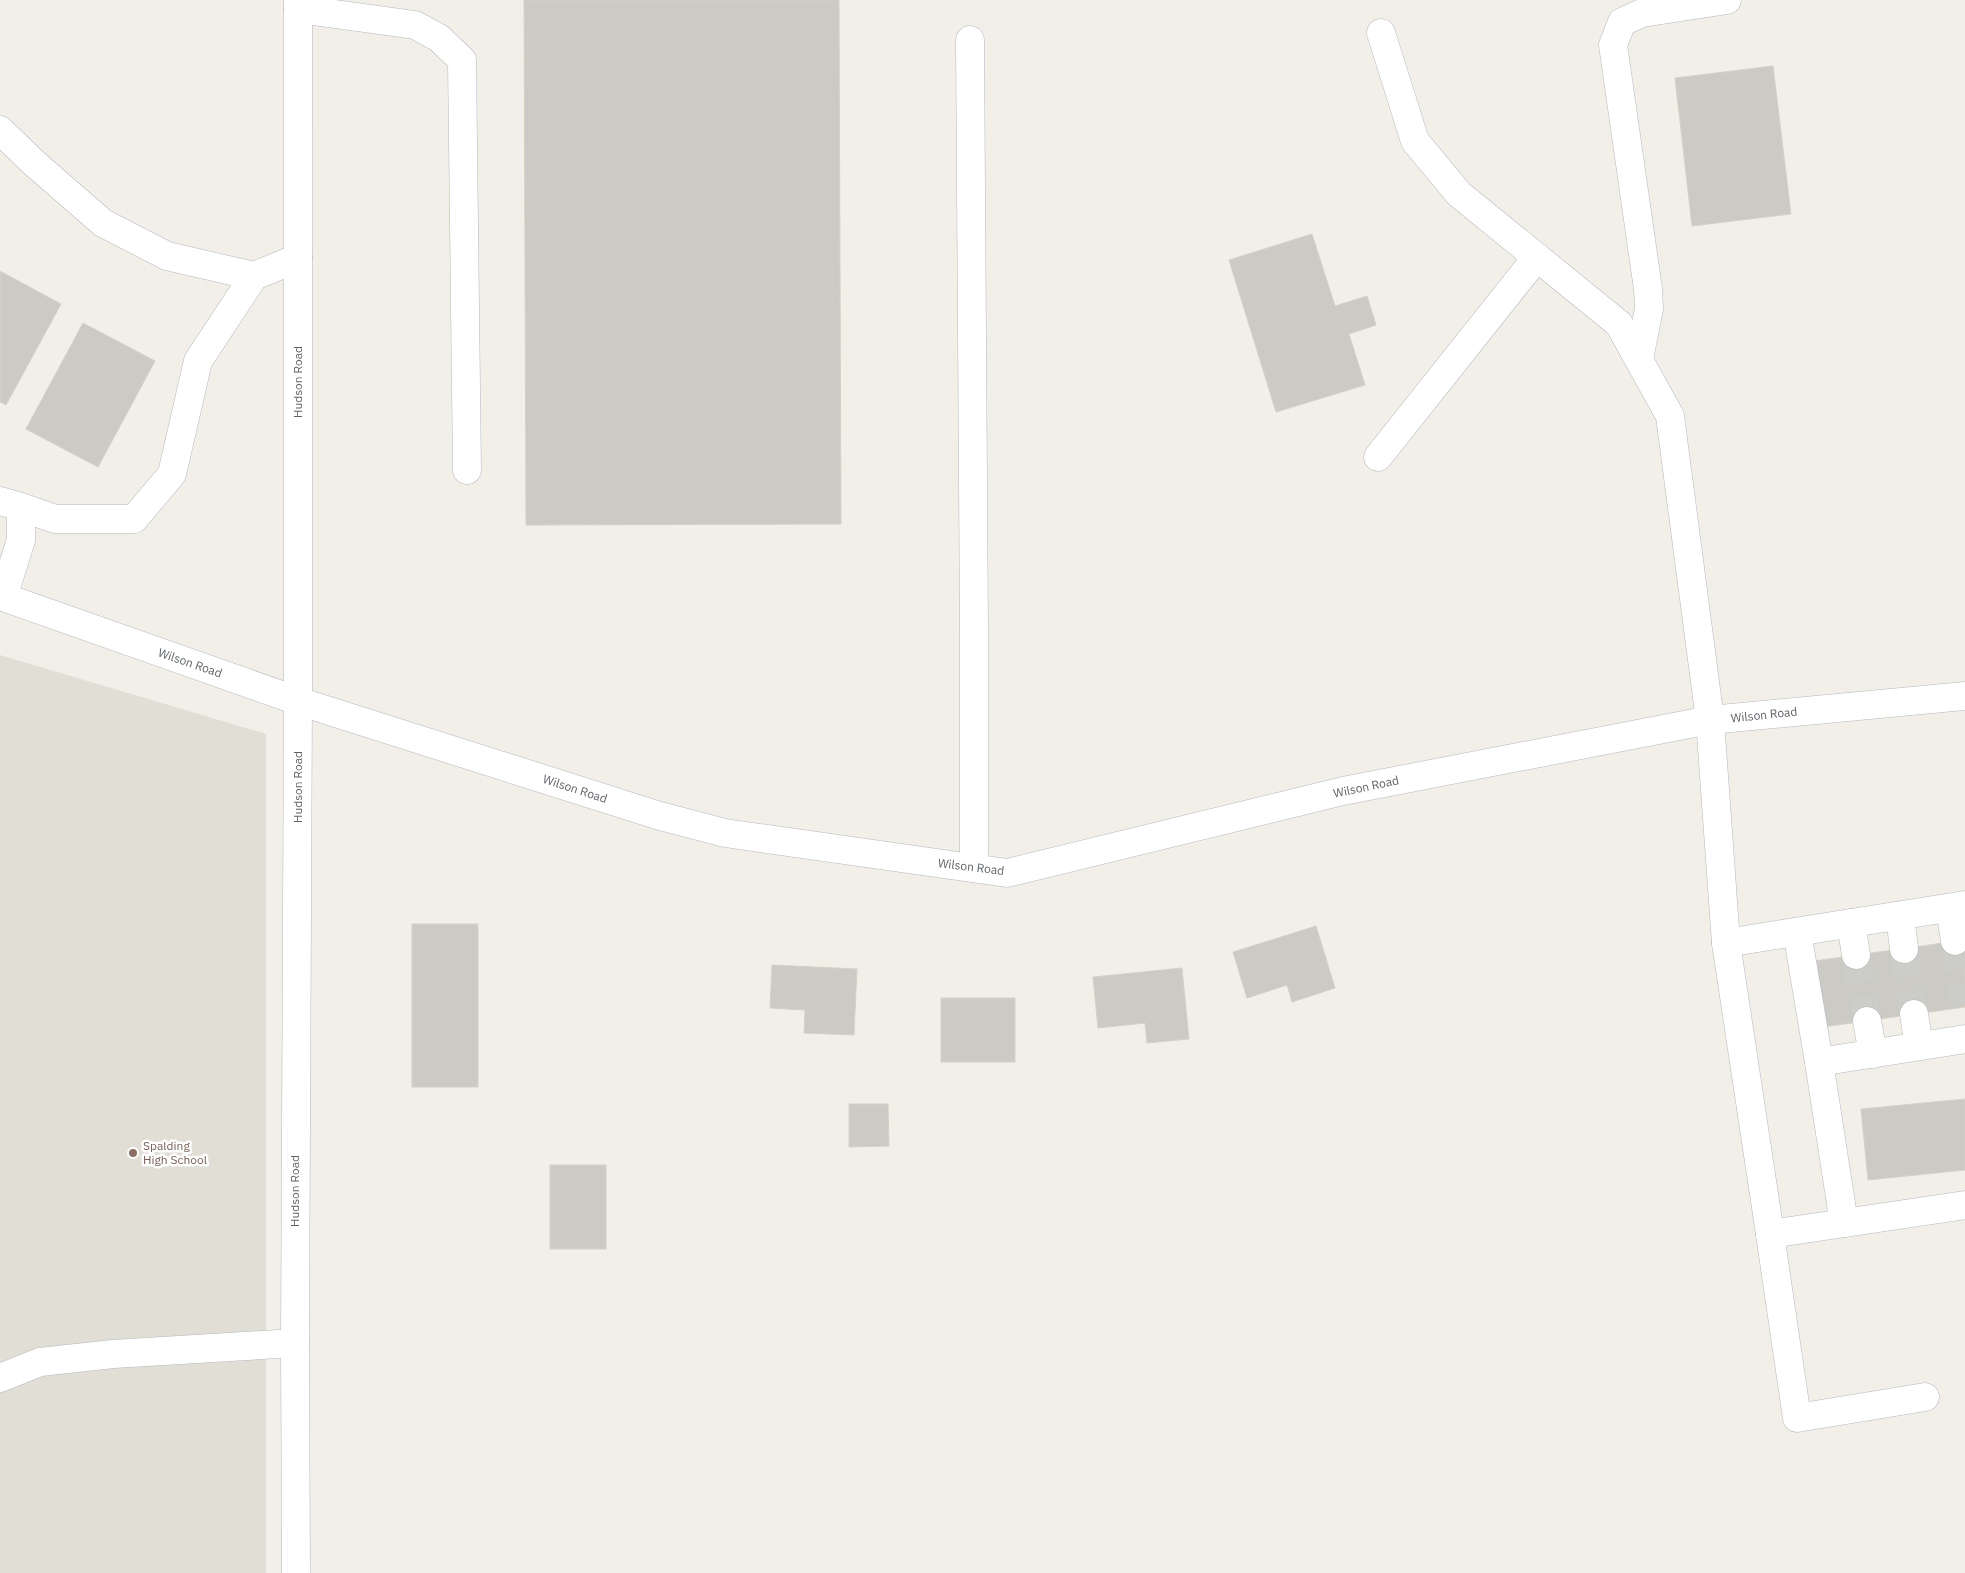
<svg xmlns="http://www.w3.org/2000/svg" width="1965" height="1573" viewBox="0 0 1965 1573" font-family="'IBM Plex Sans',sans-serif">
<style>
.education{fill:#e1ded6}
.building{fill:#cccac5;stroke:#d6d1c6}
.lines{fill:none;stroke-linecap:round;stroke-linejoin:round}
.minor-tunnel{stroke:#ccccc8;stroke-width:28;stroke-dasharray:28 14;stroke-linecap:butt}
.minor-casing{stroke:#b5b8bc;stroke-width:29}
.minor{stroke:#fff;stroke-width:28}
.education-dot{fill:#8d6e63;stroke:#fff;stroke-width:2}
.labels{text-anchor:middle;stroke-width:5;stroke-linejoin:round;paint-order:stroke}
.street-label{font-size:12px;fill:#5f6368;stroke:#fff}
.education-label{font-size:12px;fill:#785e54;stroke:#fff;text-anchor:start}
</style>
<rect width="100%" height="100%" fill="#f1efe8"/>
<path class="education" d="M0,655L266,734V1573H0Z"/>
<g class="building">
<path d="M524,0H839L841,524L526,525Z"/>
<path d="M1773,66L1791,214L1692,226L1675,78Z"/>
<path d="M1312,234L1335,306L1367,296L1376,325L1349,334L1365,385L1276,412L1229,260Z"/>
<path d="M0,271L61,304L6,405L0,402Z"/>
<path d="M83,323L155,361L98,467L26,429Z"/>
<rect x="412" y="924" width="66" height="163"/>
<path d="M1316,926L1335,988L1292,1002L1287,985L1247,998L1233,952Z"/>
<path d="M1965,940V1007L1823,1027L1814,961Z"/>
<path d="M772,965L857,969L854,1035L804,1033L805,1010L770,1008Z"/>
<path d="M1182,968L1189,1039L1147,1043L1145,1023L1098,1028L1093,977Z"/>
<rect x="941" y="998" width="74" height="64"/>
<path d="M1965,1099V1170L1868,1180L1861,1109Z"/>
<path d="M849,1104H888L889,1146L849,1147Z"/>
<rect x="550" y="1165" width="56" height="84"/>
</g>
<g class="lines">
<g class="minor-tunnel">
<path d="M1955,941L1965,1002"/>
<path d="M1904,949L1914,1014"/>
<path d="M1856,955L1867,1021"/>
</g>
<g class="minor-casing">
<g id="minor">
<path d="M298,9L415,25L439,38L462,60L467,470"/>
<path d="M1381,33L1415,141L1459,194L1619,324L1670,416L1710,720L1726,943L1770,1234L1965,1205"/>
<path d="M970,40L974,630V868"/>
<path d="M0,130L34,163L103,223L167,256L254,276"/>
<path d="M1639,359L1649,309L1648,289L1613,45L1622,22L1642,13L1727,0"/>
<path d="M1378,457L1537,257"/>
<path d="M0,501L21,507V540L3,597"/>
<path d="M21,507L55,519H134L172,474L198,361L254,276L298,258"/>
<path d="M0,596L298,701L660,816L725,833L1007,873L1343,791L1710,720L1965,696"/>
<path d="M1950,908L1955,941"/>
<path d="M1900,916L1904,949"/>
<path d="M1851,923L1856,955"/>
<path d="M1797,932L1819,1062"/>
<path d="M1726,943L1965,905"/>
<path d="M1914,1014L1919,1046"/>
<path d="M1867,1021L1873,1054"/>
<path d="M1844,1223L1819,1062L1965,1039"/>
<path d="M1770,1234L1797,1418L1925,1397"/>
<path d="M0,1378L40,1362L113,1354L295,1343"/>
<path d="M296,1573L295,1343L298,701V0"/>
</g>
</g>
<use href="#minor" class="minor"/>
</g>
<circle class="education-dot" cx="133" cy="1153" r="5"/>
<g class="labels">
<g class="street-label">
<text transform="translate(298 382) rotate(-90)" y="4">Hudson Road</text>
<text transform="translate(190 663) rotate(19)" y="4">Wilson Road</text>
<text transform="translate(1764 715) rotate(-6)" y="4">Wilson Road</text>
<text transform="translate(298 787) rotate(-90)" y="4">Hudson Road</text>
<text transform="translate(1366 787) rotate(-12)" y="4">Wilson Road</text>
<text transform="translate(575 789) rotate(18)" y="4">Wilson Road</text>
<text transform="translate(971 867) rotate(7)" y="4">Wilson Road</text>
<text transform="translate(295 1191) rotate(-90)" y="4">Hudson Road</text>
</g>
<g class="education-label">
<text x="143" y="1150">Spalding<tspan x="143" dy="14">High School</tspan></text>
</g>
</g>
</svg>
